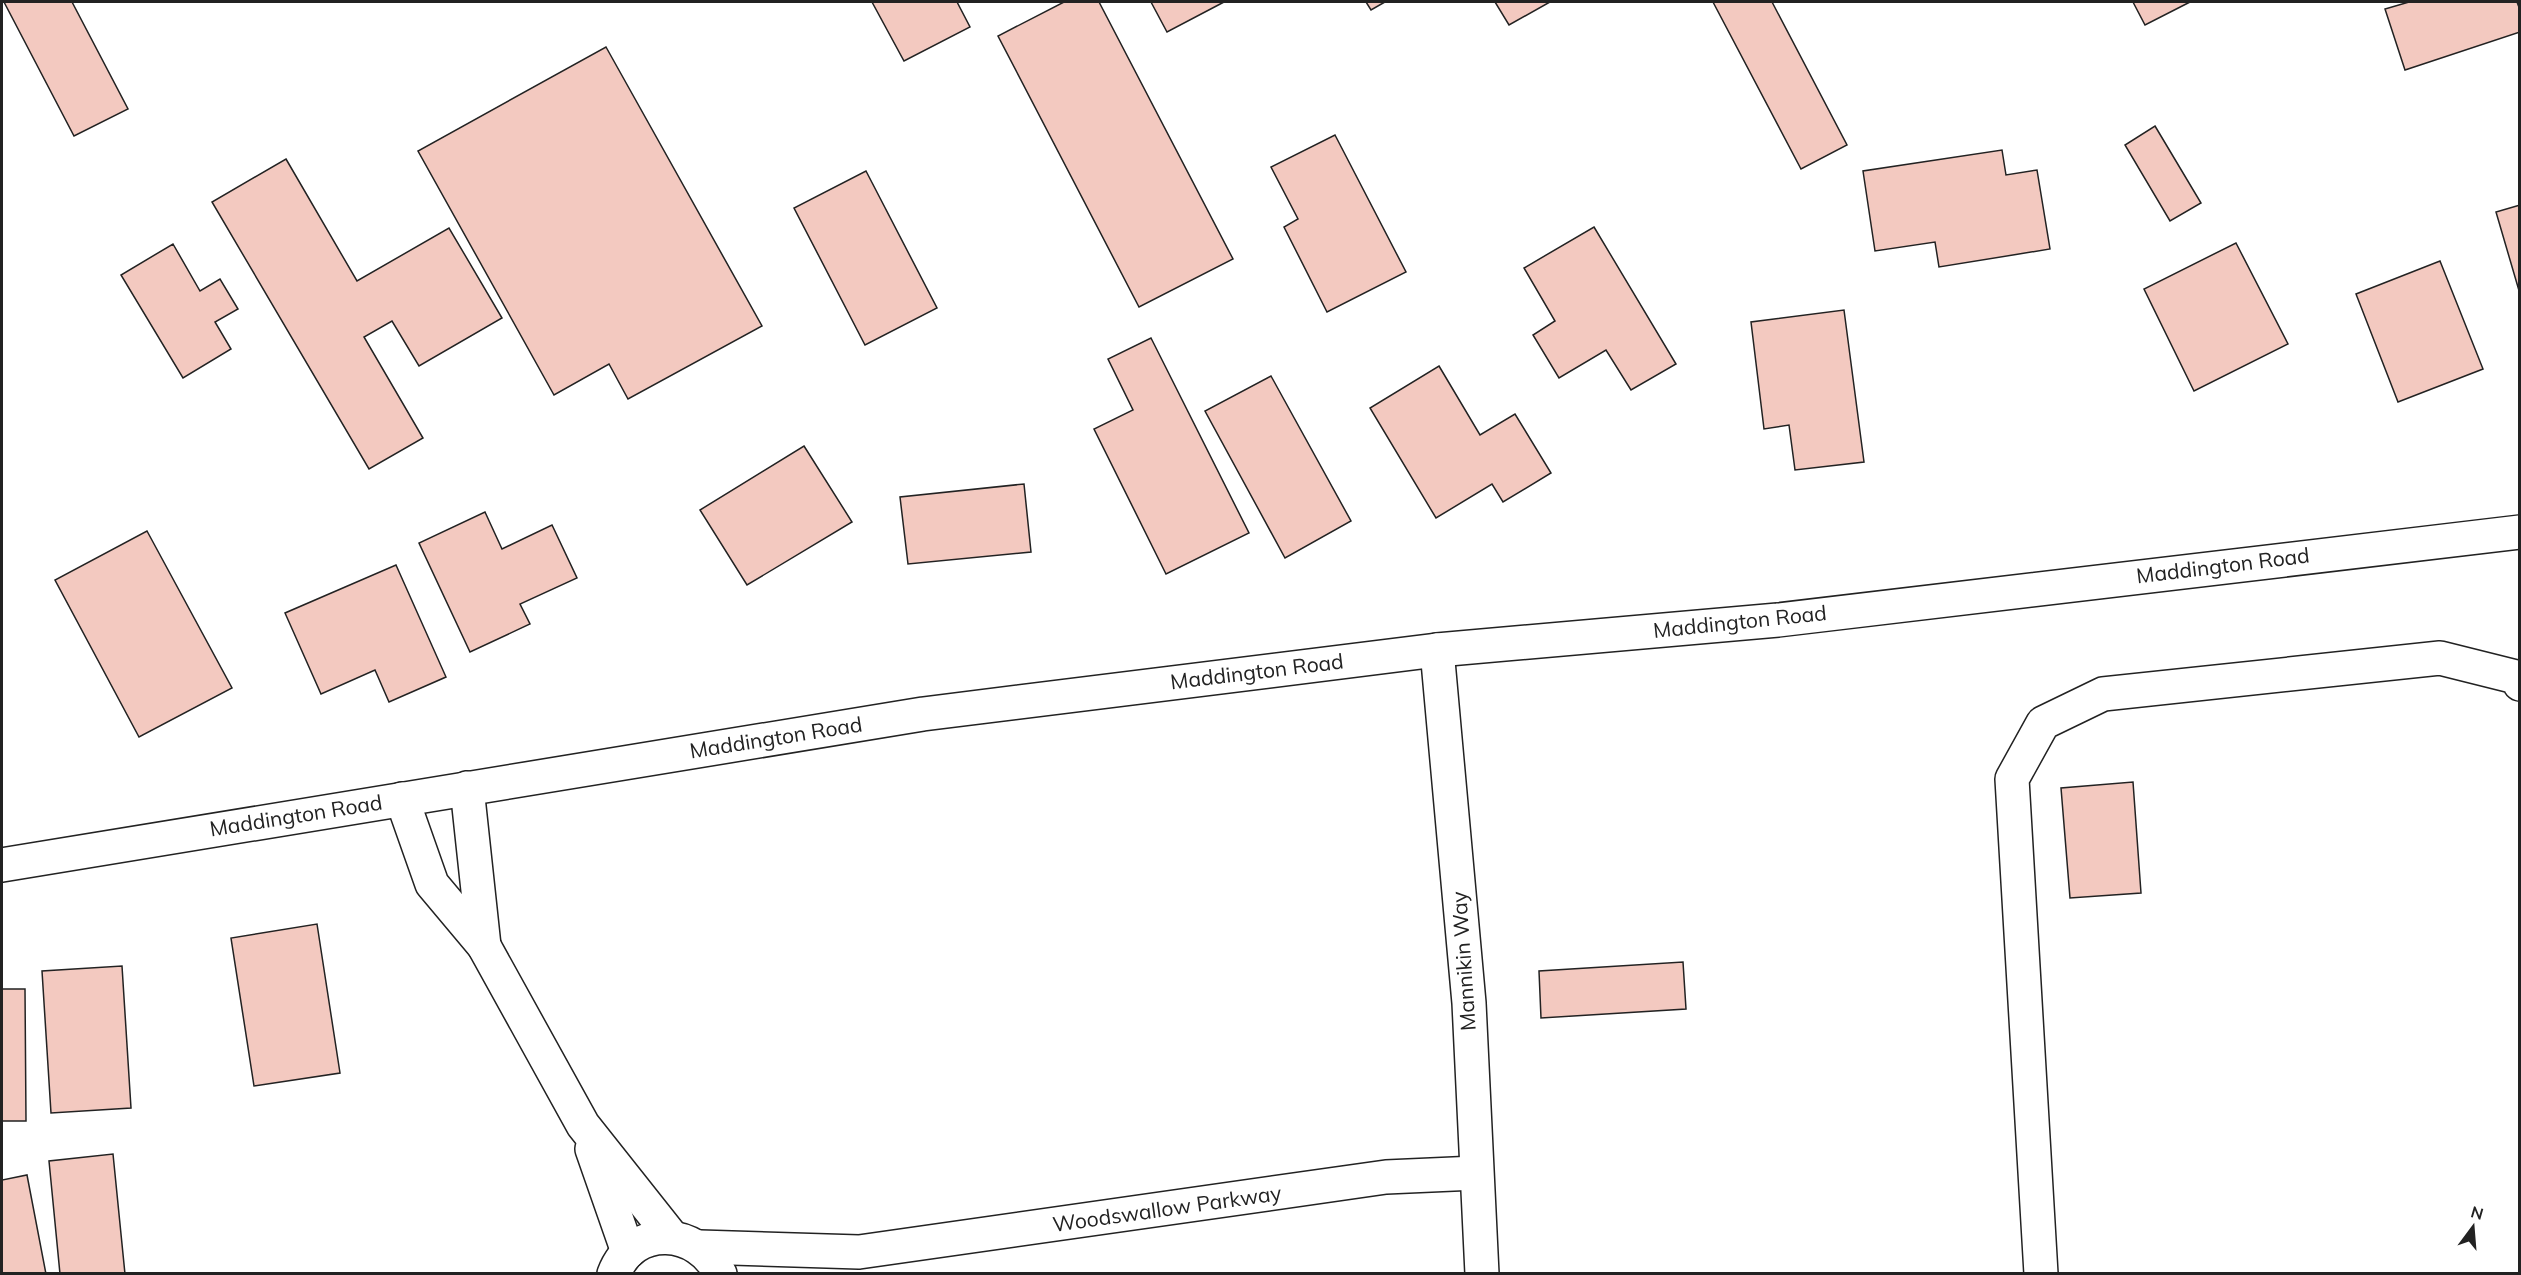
<svg xmlns="http://www.w3.org/2000/svg" width="2521" height="1275" viewBox="0 0 2521 1275" font-family="Mulish,sans-serif">
<style>
.building{fill:#f3c9c0;stroke:#222;stroke-width:1.5}
.lines{fill:none;stroke-linecap:round;stroke-linejoin:round}
.street-casing{stroke:#222;stroke-width:36}
.secondary-casing{stroke:#222;stroke-width:36}
.street{stroke:#fff;stroke-width:33}
.secondary{stroke:#fff;stroke-width:33}
.labels{text-anchor:middle;stroke-width:4.5;stroke-linejoin:round;paint-order:stroke}
.street-label{font-size:21px;fill:#222;stroke:#fff}
</style>
<rect width="100%" height="100%" fill="#fff"/>
<g class="building">
<path d="M4,2H72L128,109L74,136Z"/>
<path d="M872,2H957L970,27L904,61Z"/>
<path d="M1064,2H1099L1233,259L1139,307L998,36Z"/>
<path d="M1151,2H1224L1167,32Z"/>
<path d="M1366,2H1385L1371,10Z"/>
<path d="M1495,2H1550L1509,25Z"/>
<path d="M1713,2H1772L1847,145L1801,169Z"/>
<path d="M2133,2H2190L2145,25Z"/>
<path d="M2409,2H2517L2520,10V32L2405,70L2385,9Z"/>
<path d="M606,47L762,326L628,399L609,364L554,395L418,151Z"/>
<path d="M2155,126L2201,203L2170,221L2125,145Z"/>
<path d="M1335,135L1406,272L1327,312L1284,227L1298,219L1271,167Z"/>
<path d="M2002,150L2006,175L2037,170L2050,249L1939,267L1935,242L1875,251L1863,171Z"/>
<path d="M286,159L357,281L449,228L502,318L419,366L392,321L364,337L423,438L369,469L212,202Z"/>
<path d="M866,171L937,308L865,345L794,208Z"/>
<path d="M2520,205V294L2496,212Z"/>
<path d="M1594,227L1676,364L1631,390L1606,350L1559,378L1533,335L1555,321L1524,268Z"/>
<path d="M2236,243L2288,344L2194,391L2144,289Z"/>
<path d="M173,244L200,291L220,279L238,309L215,322L231,349L183,378L121,275Z"/>
<path d="M2440,261L2483,369L2398,402L2356,294Z"/>
<path d="M1844,310L1864,462L1795,470L1789,425L1764,429L1751,322Z"/>
<path d="M1151,338L1249,533L1166,574L1094,429L1133,410L1108,359Z"/>
<path d="M1439,366L1480,435L1515,414L1551,473L1503,502L1492,484L1436,518L1370,408Z"/>
<path d="M1271,376L1351,521L1285,558L1205,411Z"/>
<path d="M804,446L852,522L747,585L700,510Z"/>
<path d="M1024,484L1031,552L908,564L900,497Z"/>
<path d="M485,512L502,549L552,525L577,578L520,604L530,624L470,652L419,543Z"/>
<path d="M147,531L232,688L139,737L55,580Z"/>
<path d="M396,565L446,677L389,702L375,670L321,694L285,613Z"/>
<path d="M2133,782L2141,893L2070,898L2061,788Z"/>
<path d="M317,924L340,1073L254,1086L231,938Z"/>
<path d="M1683,962L1686,1009L1541,1018L1539,971Z"/>
<path d="M122,966L131,1108L51,1113L42,971Z"/>
<path d="M2,989H25L26,1121H2Z"/>
<path d="M113,1154L125,1274H60L49,1161Z"/>
<path d="M27,1175L46,1274H2V1180Z"/>
</g>
<g class="lines">
<g class="street-casing">
<g id="street">
<path d="M1437,650L1469,1003L1482,1274"/>
<path d="M467,788L484,946"/>
<path d="M402,799L432,884L484,946L583,1125L671,1236"/>
<path d="M592,1149L628,1252"/>
<path d="M700,1247L859,1252L1386,1177L1476,1173"/>
<path d="M614,1274C633,1223 699,1228 720,1274"/>
<path d="M2041,1274L2012,779L2043,723L2103,694L2440,658L2516,677L2520,684"/>
</g>
</g>
<g class="secondary-casing">
<path id="secondary" d="M2,865L923,714L1437,650L1778,620L2520,532"/>
</g>
<use href="#street" class="street"/>
<use href="#secondary" class="secondary"/>
</g>
<g class="labels">
<g class="street-label">
<text transform="translate(2223 566) rotate(-7)" y="7">Maddington Road</text>
<text transform="translate(1740 622) rotate(-6)" y="7">Maddington Road</text>
<text transform="translate(1257 672) rotate(-7)" y="7">Maddington Road</text>
<text transform="translate(776 738) rotate(-9)" y="7">Maddington Road</text>
<text transform="translate(296 816) rotate(-9)" y="7">Maddington Road</text>
<text transform="translate(1464 961) rotate(-94)" y="7">Mannikin Way</text>
<text transform="translate(1167 1209) rotate(-8)" y="7">Woodswallow Parkway</text>
</g>
</g>
<rect width="2521" height="1275" fill="none" stroke="#222222" stroke-width="6"/>
<g transform="translate(2473 1227) rotate(16)" stroke="#ffffff" stroke-width="4.5" paint-order="stroke">
<path d="M0-4.5L10 22L0 15L-10 22Z" fill="#222222"/>
<text y="-9" font-size="16" font-weight="bold" text-anchor="middle" fill="#222222">N</text>
</g>
</svg>
